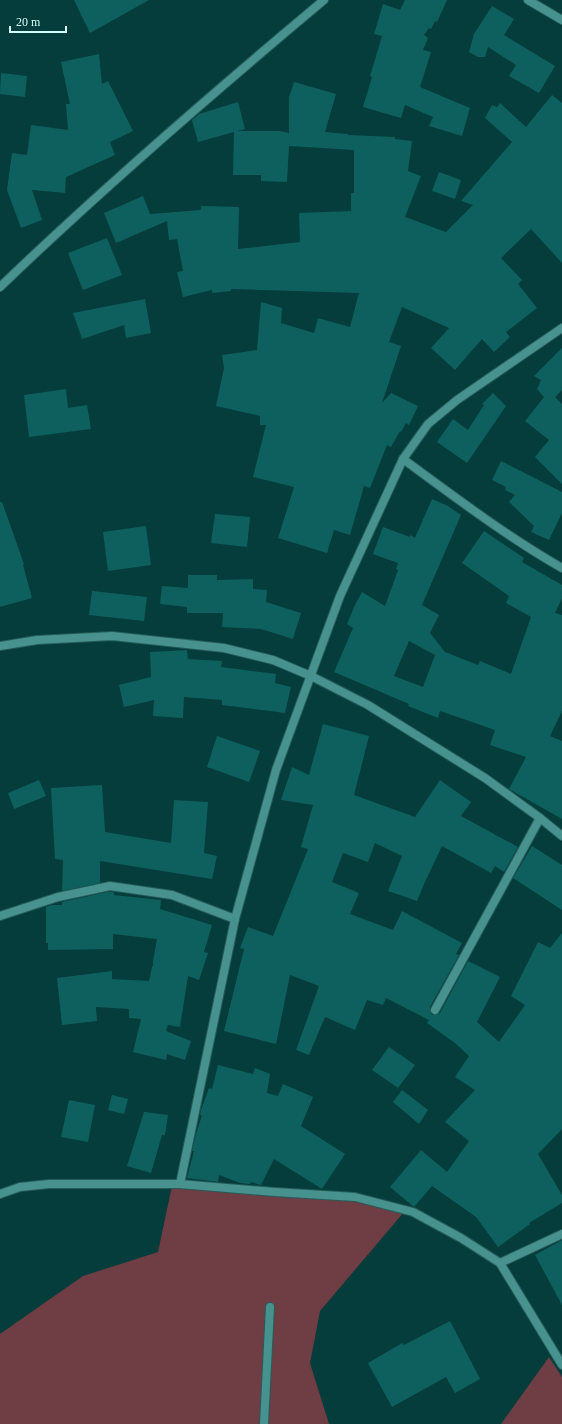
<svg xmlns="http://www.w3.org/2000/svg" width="562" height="1424" viewBox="0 0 562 1424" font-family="Georgia,serif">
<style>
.green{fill:#6f3d44}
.building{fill:#0e605e;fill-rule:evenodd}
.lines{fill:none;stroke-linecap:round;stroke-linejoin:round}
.street-casing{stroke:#255c5a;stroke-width:10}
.street{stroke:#47928e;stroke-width:8}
</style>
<rect width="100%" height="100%" fill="#043d3b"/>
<g class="green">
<path d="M172,1186L177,1188L344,1199L404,1212L320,1311L310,1363L329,1424H0V1334L83,1276L158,1252Z"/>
<path d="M549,1357L562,1377V1424H501Z"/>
</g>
<g class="building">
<path d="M74,0H149L90,33Z"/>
<path d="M405,0H447L437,22L435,21L431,29L429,28L424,35L428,38L423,50L431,52L420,87L470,108L462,136L429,126L433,117L405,105L401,118L363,107L372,77L370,76L382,36L374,34L383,4L400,10Z"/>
<path d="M492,6L514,19L504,35L555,66L539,93L509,76L516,65L488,47L485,57H478L469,52L474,34Z"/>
<path d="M99,54L102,84L108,81L133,131L110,142L115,155L66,177L65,193L32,190L42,220L21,228L7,190L12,153L27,155L31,125L68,130L66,104H70L61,62Z"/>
<path d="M1,73L27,76L25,97L0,94Z"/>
<path d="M294,82L336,94L325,132L348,134V135L395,137V139L412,141L408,171L421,176L405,217L446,232L473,205L461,201L512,142L485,118L492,105L497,107L500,103L526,127L552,95L562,103V263L531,229L501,258L522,280L518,284L537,308L506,332L510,337L494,352L482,339L455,370L431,348L449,328L402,307L389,342L401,346L382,403L391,393L418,406L409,425L406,423L401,432L400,431L391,447L387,445L370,488L364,486L350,535L334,530L327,553L278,538L294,487L253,477L266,425H260V416L216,406L224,368L222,355L257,350L261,302L282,308L281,323L314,333L318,318L350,327L359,293L231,289V291L212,293V290L183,297L177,272L183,271L177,239L169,240L167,221L116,243L104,213L143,196L150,214L201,210V206L239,207L238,249L300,242L299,213L351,211V193H354V150L289,146L287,182L261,181V175H233L234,132L198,142L192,120L199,114L238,102L245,129L237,131H280L289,133V97Z"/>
<path d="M439,172L461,180L455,199L432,191Z"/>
<path d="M107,238L122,275L83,290L68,253Z"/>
<path d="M145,299L151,333L126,338L124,325L82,339L73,313Z"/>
<path d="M562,348V390L555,397L562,404V484L535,457L549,440L525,421L544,397L537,389L541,380L534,376Z"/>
<path d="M66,389L68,408L87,405L91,429L29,437L24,395Z"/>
<path d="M493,393L506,406L467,463L437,442L453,419L468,430L484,405L482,404Z"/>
<path d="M501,461L562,492V513L549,540L531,532L534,526L509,502L515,495L505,490L506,487L492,480Z"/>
<path d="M432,499L448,506L461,515L422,605L439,615L430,633L445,652L478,665L480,661L511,674L531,617L506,603L509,596L462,563L484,531L524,558L522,562L562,585V598L555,613L562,615V711L550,736L562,741V819L509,789L526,757L490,745L495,730L440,711L438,718L408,706L409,704L334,672L353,628L347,624L355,605L362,592L385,606L398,570L396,569L398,563L373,554L383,527L410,537V535L415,538ZM409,641L435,655L423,687L394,676Z"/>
<path d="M0,502H2L24,564L23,565L32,598L0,607Z"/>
<path d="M215,514L250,517L247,547L211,543Z"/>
<path d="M146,526L151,565L108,571L103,532Z"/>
<path d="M188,575H217V580L253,579V589L267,590L266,602L301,613L293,639L261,629L222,627L223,613H187V607L160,604L162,586L188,588Z"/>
<path d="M92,591L147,597L144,621L89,615Z"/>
<path d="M187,650L188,659L222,661L221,667L276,674L275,683L291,687L285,713L222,705V700L184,697L183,718L153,716L154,700L124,707L119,685L151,677L150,652Z"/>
<path d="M323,724L369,736L354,795L415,817L440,780L471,802L461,816L518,847L504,872L495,866L491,873L442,846L424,884L417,901L388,891L402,856L375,843L368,862L343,853L332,882L359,893L350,914L393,930L402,911L462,943L456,954L459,955L430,1007V1011L432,1015H436L440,1013L468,961L500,977L477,1022L499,1042L525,1005L511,996L538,942L550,948L562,933V1129L538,1154L562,1195V1203L529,1223L530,1224L498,1247L476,1217L432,1186L414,1207L390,1187L421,1150L447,1172L469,1141L445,1122L475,1090L455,1077L469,1056L455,1043L427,1023L429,1020L386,998L383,1005L367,1000L355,1030L325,1017L309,1055L296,1050L319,986L290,975L276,1044L224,1031L244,949L240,948L248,927L273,936L308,849L301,847L313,805L281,800L292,767L309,775Z"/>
<path d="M217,736L260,751L249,782L207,767Z"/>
<path d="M39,780L46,796L14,809L8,793Z"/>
<path d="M102,785L105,832L171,843L174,800L208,802L204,853L217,856L212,879L100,861V883L62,891L63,860L55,859L51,788Z"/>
<path d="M532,846L562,865V910L513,878Z"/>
<path d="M107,892H114V895L161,900L160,909L212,925L204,952L208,953L199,980L188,976L180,1027L168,1025L166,1031L191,1041L185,1060L167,1054L166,1060L133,1052L141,1019L129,1018V1009L96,1007L97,1021L62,1025L57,978L112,971V979L149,981L152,967L153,966V961L157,939L113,934V949L48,950V943H46V907L52,905H62V902Z"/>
<path d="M389,1047L415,1065L398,1088L372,1070Z"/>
<path d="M218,1065L253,1074L255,1068L270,1074L267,1093L278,1096L283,1084L313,1097L301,1126L345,1154L322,1189L274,1159L261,1185L251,1182L250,1184L240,1183L219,1175L218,1182L187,1178L194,1151H192L196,1134L202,1115H200L201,1110L209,1088L212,1089Z"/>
<path d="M402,1090L428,1110L419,1124L393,1102Z"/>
<path d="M112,1095L128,1099L124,1114L108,1110Z"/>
<path d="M69,1100L95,1105L88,1142L61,1137Z"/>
<path d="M144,1112L168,1115L165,1135H162L151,1173L127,1166Z"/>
<path d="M562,1240V1305L535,1255Z"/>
<path d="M450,1321L480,1379L455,1393L446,1377L392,1407L368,1363L402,1343L404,1345Z"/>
</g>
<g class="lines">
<g class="street-casing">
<g id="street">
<path d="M528,0L562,20"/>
<path d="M0,287C104,187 214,92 324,0"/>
<path d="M403,459C455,497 506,536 562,568"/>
<path d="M0,646L37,640L112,636L224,648L273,660L311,676L368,705L485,778L540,818L562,836"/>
<path d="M0,916L58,897L110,886L172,895L235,919"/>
<path d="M435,1010L540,818"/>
<path d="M180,1184L235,919L276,770L340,596L403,459L428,424L457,400L562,328"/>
<path d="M0,1194L20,1187L49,1184H180L275,1192L355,1197L413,1212L461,1238L500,1263L562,1365"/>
<path d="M500,1263L562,1234"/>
<path d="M264,1424L270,1307"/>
</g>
</g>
<use href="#street" class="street"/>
</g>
<path d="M10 26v6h56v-6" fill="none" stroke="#d2fffc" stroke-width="2"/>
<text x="16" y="26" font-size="12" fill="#d2fffc" stroke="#043d3b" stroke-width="3" paint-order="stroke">20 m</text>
</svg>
